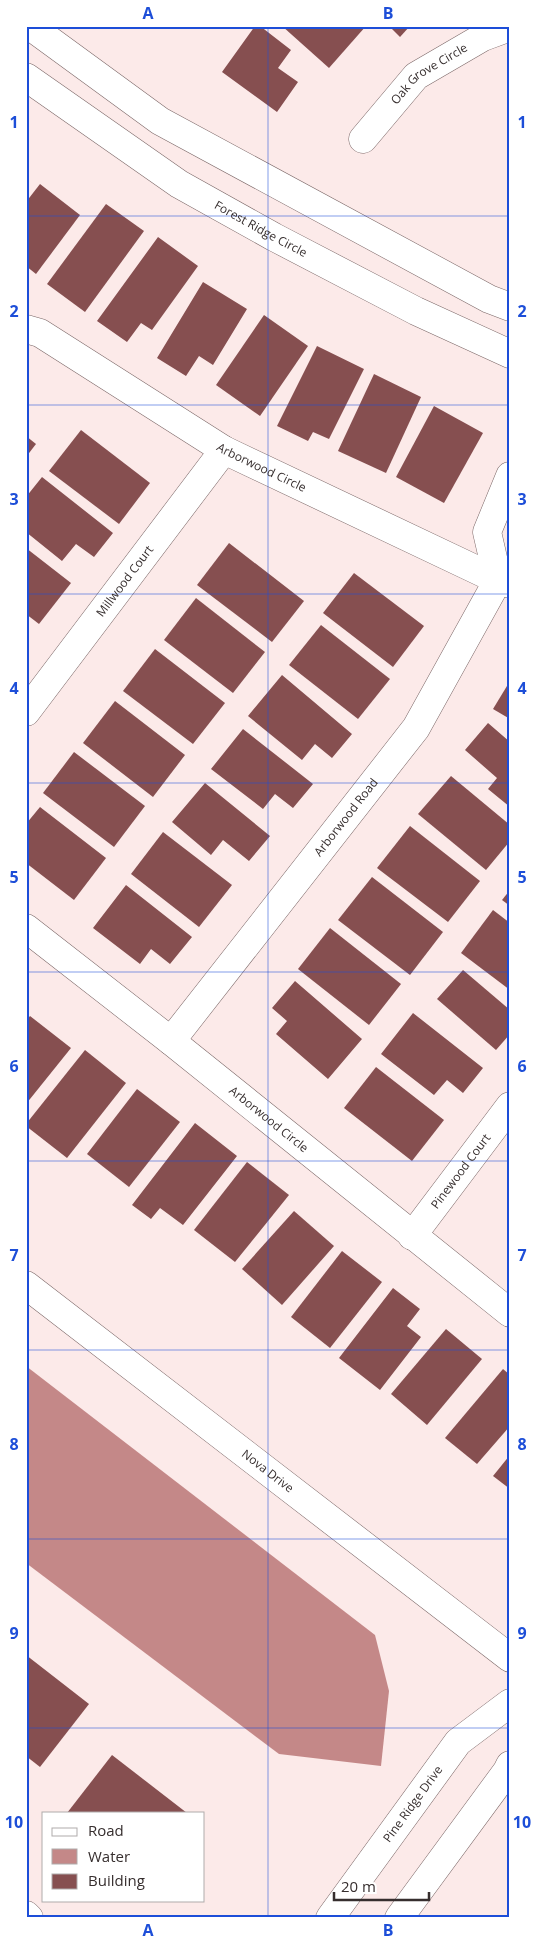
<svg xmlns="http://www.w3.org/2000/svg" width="536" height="1944" viewBox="0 0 536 1944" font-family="'Open Sans',sans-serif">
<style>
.water{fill:#c48888}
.building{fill:#864f50}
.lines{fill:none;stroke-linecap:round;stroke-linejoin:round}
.street-casing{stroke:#7b6767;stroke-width:29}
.secondary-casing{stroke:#7b6767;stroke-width:29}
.street{stroke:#fff;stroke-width:28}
.secondary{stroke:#fff;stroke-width:28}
.grid{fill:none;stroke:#1d4ed8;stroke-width:1;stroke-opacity:0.55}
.labels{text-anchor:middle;stroke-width:5;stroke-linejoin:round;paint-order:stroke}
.street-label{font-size:12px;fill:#362e2e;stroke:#fff}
.neatline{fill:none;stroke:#1d4ed8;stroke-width:2}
.grid-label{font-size:16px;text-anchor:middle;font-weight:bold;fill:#1d4ed8}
</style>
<rect width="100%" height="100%" fill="#fceae9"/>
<path class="water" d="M26,1366L375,1635L389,1691L381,1766L279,1754L26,1563Z"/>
<g class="building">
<path d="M255,26H260L291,50L278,68L298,82L277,112L222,72Z"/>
<path d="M282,26H366L329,68Z"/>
<path d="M389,26H410L400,37Z"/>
<path d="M40,184L80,215L36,274L26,266V202Z"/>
<path d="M106,204L144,231L85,312L47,284Z"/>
<path d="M158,237L198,266L152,330L141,323L127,342L97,321Z"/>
<path d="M203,282L247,309L213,365L199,356L186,376L157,358Z"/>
<path d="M264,315L308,346L260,416L216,385Z"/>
<path d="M317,346L364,369L329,439L313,432L308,441L277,426Z"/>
<path d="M374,374L421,397L386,473L338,451Z"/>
<path d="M434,406L483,433L444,503L396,477Z"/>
<path d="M81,430L150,483L119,524L49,471Z"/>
<path d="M26,436L36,444L26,457Z"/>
<path d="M42,477L113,533L94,557L76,544L62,561L26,532V497Z"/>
<path d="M229,543L304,601L272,642L197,585Z"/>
<path d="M26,548L71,583L39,624L26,614Z"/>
<path d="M354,573L424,626L393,667L323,613Z"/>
<path d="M196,598L265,652L233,693L164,640Z"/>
<path d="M321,625L390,679L358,719L289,665Z"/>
<path d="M155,649L225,703L193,744L123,691Z"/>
<path d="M282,675L352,734L332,758L315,744L302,760L248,716Z"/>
<path d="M510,681V719L493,709Z"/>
<path d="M115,701L185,755L153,797L83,743Z"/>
<path d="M488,723L510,742V807L488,789L497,778L465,750Z"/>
<path d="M243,729L313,784L293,808L275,794L263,809L211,769Z"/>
<path d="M74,752L145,806L114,847L43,793Z"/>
<path d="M451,776L510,825V841L486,870L418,814Z"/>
<path d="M205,783L270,836L249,861L223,840L211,855L172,822Z"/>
<path d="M40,807L106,858L74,900L26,863V824Z"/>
<path d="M410,826L480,881L448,922L377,868Z"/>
<path d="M163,832L232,885L199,927L131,874Z"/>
<path d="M372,877L443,932L410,975L338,920Z"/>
<path d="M126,885L192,937L170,964L151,949L140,964L93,928Z"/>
<path d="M510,890V906L502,900Z"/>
<path d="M493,910L510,923V990L461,953Z"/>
<path d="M330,928L401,984L369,1025L298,969Z"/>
<path d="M463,970L510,1010V1034L496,1050L437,999Z"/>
<path d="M295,981L362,1039L328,1079L276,1034L287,1021L272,1008Z"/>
<path d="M413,1013L483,1068L463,1093L447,1080L434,1095L381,1054Z"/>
<path d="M30,1016L71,1048L26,1104V1021Z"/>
<path d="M85,1050L126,1083L67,1158L26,1126V1124Z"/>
<path d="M376,1067L444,1120L412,1161L344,1108Z"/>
<path d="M137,1089L180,1122L129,1187L87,1154Z"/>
<path d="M195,1123L237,1156L183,1225L160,1208L151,1219L132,1205Z"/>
<path d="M247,1162L289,1195L235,1262L194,1230Z"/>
<path d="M294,1211L334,1246L282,1305L242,1269Z"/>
<path d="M342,1251L382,1282L330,1348L291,1317Z"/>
<path d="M393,1288L420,1309L407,1326L421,1337L380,1390L339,1358Z"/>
<path d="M446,1329L482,1359L427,1425L391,1394Z"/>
<path d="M503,1369L510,1375V1426L477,1464L445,1438Z"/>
<path d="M510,1455V1489L493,1476Z"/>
<path d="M26,1655L89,1704L40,1767L26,1756Z"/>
<path d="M112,1755L187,1813H67Z"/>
</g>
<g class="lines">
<g class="street-casing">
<g id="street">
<path d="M30,26L160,121L489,299L510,307"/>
<path id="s1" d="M26,77L179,184L274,237L416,311L510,354"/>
<path id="s2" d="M363,139L416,76L483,37L510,27"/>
<path id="s3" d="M26,329L40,333L224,450L498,580L510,584"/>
<path d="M498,580L487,532L510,476"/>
<path id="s4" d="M26,712L224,450"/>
<path id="s5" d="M26,928L171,1041L510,1313"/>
<path id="s6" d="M171,1041L416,728L498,580L510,570"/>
<path id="s7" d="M412,1236L510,1106"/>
<path d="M26,1915L29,1918"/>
</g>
</g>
<g class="secondary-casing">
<g id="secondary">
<path id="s8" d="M26,1285L510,1658"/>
<path id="s9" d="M330,1918L458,1742L510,1703"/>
<path d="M399,1918L507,1771L510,1765"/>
</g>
</g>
<use href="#street" class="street"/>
<use href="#secondary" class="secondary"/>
</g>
<path class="grid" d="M268,26V1918M26,216H510M26,405H510M26,594H510M26,783H510M26,972H510M26,1161H510M26,1350H510M26,1539H510M26,1728H510"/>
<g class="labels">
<g class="street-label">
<text dy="4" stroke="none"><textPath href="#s2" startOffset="94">Oak Grove Circle</textPath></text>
<text dy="4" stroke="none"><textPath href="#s1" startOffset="280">Forest Ridge Circle</textPath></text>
<text dy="4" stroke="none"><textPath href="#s3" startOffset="274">Arborwood Circle</textPath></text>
<text dy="4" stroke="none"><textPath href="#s4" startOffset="164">Millwood Court</textPath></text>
<text dy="4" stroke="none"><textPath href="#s6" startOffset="284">Arborwood Road</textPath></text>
<text dy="4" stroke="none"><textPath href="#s5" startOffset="309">Arborwood Circle</textPath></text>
<text dy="4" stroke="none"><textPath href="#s7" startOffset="81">Pinewood Court</textPath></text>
<text dy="4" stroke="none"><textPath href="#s8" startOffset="305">Nova Drive</textPath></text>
<text dy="4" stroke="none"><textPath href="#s9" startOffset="141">Pine Ridge Drive</textPath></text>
</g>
</g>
<rect width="536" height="1944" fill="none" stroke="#ffffff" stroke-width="55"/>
<rect x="42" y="1812" width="162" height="90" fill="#ffffff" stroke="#afabab"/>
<rect x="52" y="1828" width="25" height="8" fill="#ffffff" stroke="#afabab"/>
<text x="88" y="1836" font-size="15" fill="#362e2e">Road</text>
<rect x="52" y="1849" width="25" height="15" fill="#c48888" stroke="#afabab"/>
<text x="88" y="1862" font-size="15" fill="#362e2e">Water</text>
<rect x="52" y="1874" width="25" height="15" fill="#864f50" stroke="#afabab"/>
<text x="88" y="1886" font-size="15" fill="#362e2e">Building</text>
<path d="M334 1892v8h95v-8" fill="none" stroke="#362e2e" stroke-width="2.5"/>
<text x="341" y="1892" font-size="15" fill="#362e2e" stroke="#ffffff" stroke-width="4" paint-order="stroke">20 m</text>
<rect x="28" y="28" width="480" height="1888" class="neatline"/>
<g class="grid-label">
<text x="148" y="19">A</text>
<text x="388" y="19">B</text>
<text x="14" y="128">1</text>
<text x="522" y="128">1</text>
<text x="14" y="317">2</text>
<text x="522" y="317">2</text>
<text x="14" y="505">3</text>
<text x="522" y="505">3</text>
<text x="14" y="694">4</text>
<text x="522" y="694">4</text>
<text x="14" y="883">5</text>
<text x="522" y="883">5</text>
<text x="14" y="1072">6</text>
<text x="522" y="1072">6</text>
<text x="14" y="1261">7</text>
<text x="522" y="1261">7</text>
<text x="14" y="1450">8</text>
<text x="522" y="1450">8</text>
<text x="14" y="1639">9</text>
<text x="522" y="1639">9</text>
<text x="14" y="1828">10</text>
<text x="522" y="1828">10</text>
<text x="148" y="1936">A</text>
<text x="388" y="1936">B</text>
</g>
</svg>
